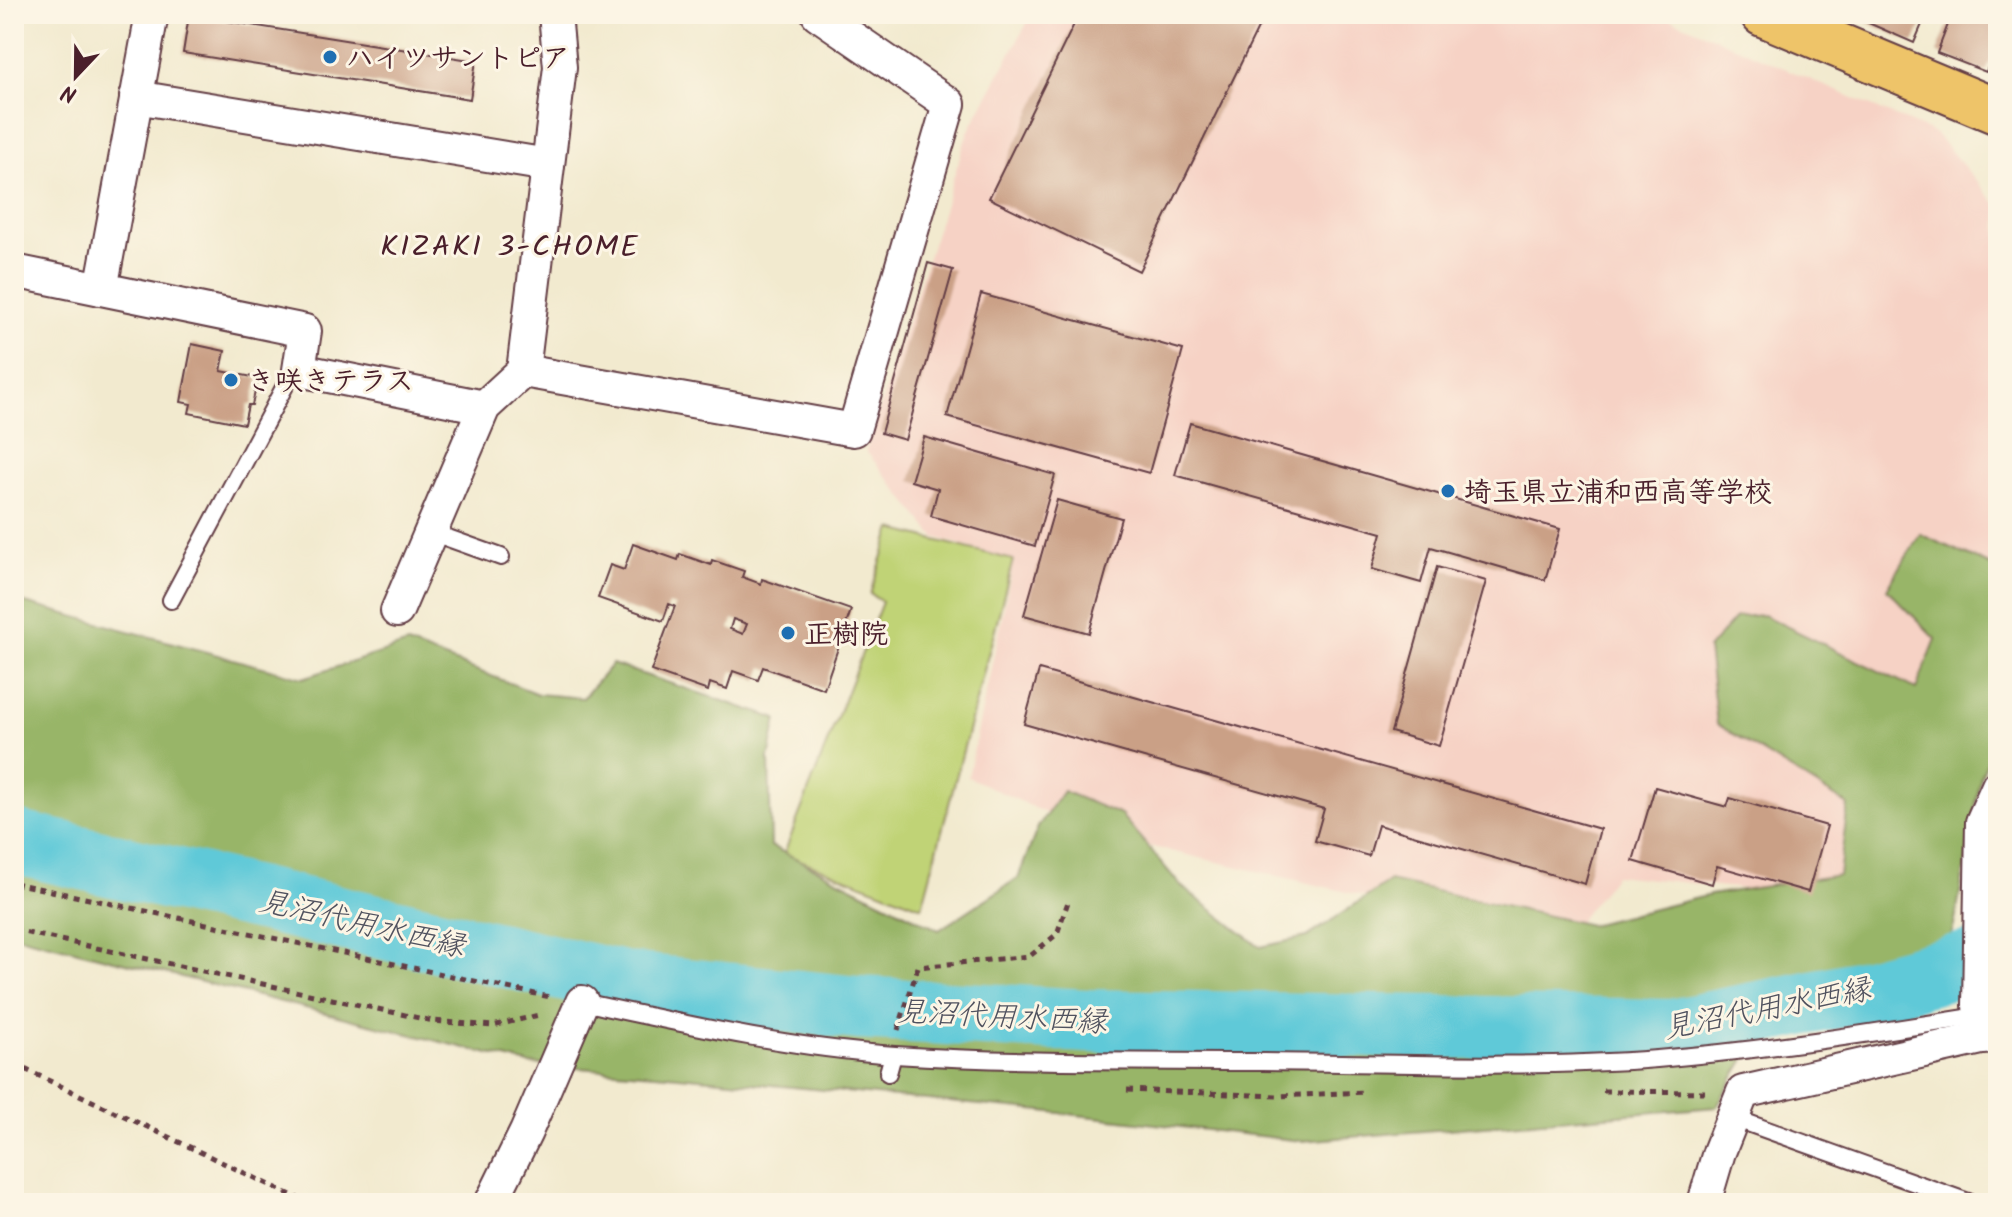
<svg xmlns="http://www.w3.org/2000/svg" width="2012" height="1217" viewBox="0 0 2012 1217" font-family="Kalam,'Klee One',sans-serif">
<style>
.built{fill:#f6d2c5}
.green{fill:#c0d376;stroke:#857950;stroke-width:2}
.forest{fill:#98b567;stroke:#716a49;stroke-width:2}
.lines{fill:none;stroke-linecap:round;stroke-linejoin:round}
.river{stroke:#5ec9d8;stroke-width:64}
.building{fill:#caa086;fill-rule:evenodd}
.service-casing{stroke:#633d44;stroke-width:20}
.minor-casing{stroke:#633d44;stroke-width:36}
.primary-casing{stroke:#633d44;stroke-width:48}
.path{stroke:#633d44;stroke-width:5;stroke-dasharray:6 6;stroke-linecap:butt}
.service{stroke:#fff;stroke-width:16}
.minor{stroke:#fff;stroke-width:32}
.primary{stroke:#eec469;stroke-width:44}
.poi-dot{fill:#1f6fb2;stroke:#fcf5e5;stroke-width:3}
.labels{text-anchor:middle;stroke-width:6;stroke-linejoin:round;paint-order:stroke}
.poi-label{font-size:28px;font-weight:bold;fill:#4a1f2b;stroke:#fcf5e5;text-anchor:start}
.neighbourhood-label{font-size:30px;letter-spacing:2px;fill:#4a1f2b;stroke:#fcf5e5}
.water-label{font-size:30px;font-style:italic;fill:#50525f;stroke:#fcf5e5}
</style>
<rect width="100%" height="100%" fill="#fcf5e5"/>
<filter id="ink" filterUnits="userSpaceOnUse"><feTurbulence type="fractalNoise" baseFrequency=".0125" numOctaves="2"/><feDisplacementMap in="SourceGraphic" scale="16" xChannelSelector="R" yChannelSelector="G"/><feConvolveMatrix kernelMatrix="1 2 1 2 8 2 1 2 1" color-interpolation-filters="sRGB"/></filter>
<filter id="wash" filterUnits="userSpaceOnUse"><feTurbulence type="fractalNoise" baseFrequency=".006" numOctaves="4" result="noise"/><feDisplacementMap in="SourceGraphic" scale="32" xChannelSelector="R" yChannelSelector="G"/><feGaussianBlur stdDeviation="1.8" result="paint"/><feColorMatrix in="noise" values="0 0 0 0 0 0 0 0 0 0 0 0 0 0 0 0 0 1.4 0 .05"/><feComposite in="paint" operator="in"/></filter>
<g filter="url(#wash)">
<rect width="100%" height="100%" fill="#f2eacf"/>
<path class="built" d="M1032,14H1660L1936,134L1998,206V531L1988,552L1998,558V697L1942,910L1615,875L1567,936L1373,898L1084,831L968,777L1014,560L935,537L866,451L968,132Z"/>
<path class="green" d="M892,529L1013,560L922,907L784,854L882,602L870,594Z"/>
<path class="forest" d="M1920,534L1998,569V738L1981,776L1955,921L1939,985L1911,1012L1785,1034L1759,1036L1716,1107L1302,1141L1042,1111L668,1075L529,1064L14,935V600L303,678L408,644L538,694L583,698L612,664L777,719L769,758L771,846L939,930L1018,878L1038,827L1063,791L1121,815L1181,886L1260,947L1307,937L1390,881L1590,925L1710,895L1839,875L1848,805L1717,724L1708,649L1736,617L1763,615L1916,689L1936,639L1887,589Z"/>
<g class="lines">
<path class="river" d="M14,842L627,984L858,1008L1088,1021L1671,1031L1861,992L1998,955"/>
</g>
<g id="blocks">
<g class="building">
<path d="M1079,14H1265L1139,271L989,198Z"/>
<path d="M1848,14H1924L1926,15L1914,43Z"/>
<path d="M1952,14H1988L1998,18V61L1992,58L1986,72L1937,53Z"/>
<path d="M189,15L476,61L470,99L183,53Z"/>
<path d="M928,263L953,270L905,440L881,433Z"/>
<path d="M981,294L1183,350L1149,473L947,417Z"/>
<path d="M192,344L225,351L221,371L258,378L252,405H248L244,424L189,413L191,404L181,402Z"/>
<path d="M1190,423L1560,529L1545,580L1431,547L1421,583L1372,569L1382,533L1175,475Z"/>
<path d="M924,437L1055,475L1035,546L931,516L938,489L911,481Z"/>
<path d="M1057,500L1121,518L1089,633L1024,615Z"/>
<path d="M633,544L678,560L680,554L711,565L712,560L744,571L742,577L761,584L762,579L851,610L824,689L763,667L758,680L733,671L727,689L710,683L708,691L651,671L675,606L669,604L663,621L598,598L610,565L624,570ZM733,619L747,624L743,634L730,629Z"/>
<path d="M1437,567L1486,581L1439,746L1391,732Z"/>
<path d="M1039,670L1600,829L1585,884L1378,825L1369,856L1315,841L1324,809L1024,724Z"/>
<path d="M1655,787L1727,807L1730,798L1827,826L1808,892L1717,866L1712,884L1633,861Z"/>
</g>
</g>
</g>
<g filter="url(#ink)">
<use href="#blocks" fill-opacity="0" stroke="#633d44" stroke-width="2"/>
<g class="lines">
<g class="service-casing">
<g id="service">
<path d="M431,532L501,557"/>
<path d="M171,600L286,384L299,370"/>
<path d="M582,1002C685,1024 790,1048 895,1055C1017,1063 1140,1061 1262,1062C1394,1063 1526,1069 1657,1059C1765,1050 1872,1033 1979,1016"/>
<path d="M888,1073L893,1055"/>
<path d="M1731,1117L1971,1203"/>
</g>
</g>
<g class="minor-casing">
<g id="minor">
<path d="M136,97L548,165"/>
<path d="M14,271L305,331L299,370L484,407"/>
<path d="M101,289L152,14"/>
<path d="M523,371L560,67L555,14"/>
<path d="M397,611L484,407L523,371L854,430L949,104L818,14"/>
<path d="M1982,1038L1979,1005L1982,822L1998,786"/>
<path d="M491,1203L526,1132L582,1002"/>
<path d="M1704,1203L1719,1152L1743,1092L1982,1038L1998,1037"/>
</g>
</g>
<g class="primary-casing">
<path id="primary" d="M1763,14L1998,112"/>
</g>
<g class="path">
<path d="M14,883L550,997"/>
<path d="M14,930L433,1021L493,1026L539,1015"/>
<path d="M898,1030L918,967L1030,956L1057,934L1069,899"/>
<path d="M14,1064L308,1203"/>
<path d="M1127,1090L1278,1096L1365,1092"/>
<path d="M1603,1091L1709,1092"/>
</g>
<use href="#service" class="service"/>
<use href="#minor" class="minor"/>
<use href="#primary" class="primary"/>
</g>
</g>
<g class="poi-dot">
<circle cx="330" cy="57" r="8"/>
<circle cx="231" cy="380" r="8"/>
<circle cx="1448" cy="491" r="8"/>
<circle cx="788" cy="633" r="8"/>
</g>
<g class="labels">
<g class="poi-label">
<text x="346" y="67">ハイツサントピア</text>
<text x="247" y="390">き咲きテラス</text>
<text x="1464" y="501">埼玉県立浦和西高等学校</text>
<text x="804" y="643">正樹院</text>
</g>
<g class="neighbourhood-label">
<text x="510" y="256">KIZAKI 3-CHOME</text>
</g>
<g class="water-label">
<text transform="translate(362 923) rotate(13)" y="10">見沼代用水西縁</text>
<text transform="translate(1767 1008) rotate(-11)" y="10">見沼代用水西縁</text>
<text transform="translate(1002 1016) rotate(3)" y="10">見沼代用水西縁</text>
</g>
</g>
<rect width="2012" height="1217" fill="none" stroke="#fcf5e5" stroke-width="48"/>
<g transform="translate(76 76) rotate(202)" stroke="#fcf5e5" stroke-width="6" paint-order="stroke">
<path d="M0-6L14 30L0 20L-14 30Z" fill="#4a1f2b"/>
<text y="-12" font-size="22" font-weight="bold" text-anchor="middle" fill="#4a1f2b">N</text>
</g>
</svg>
